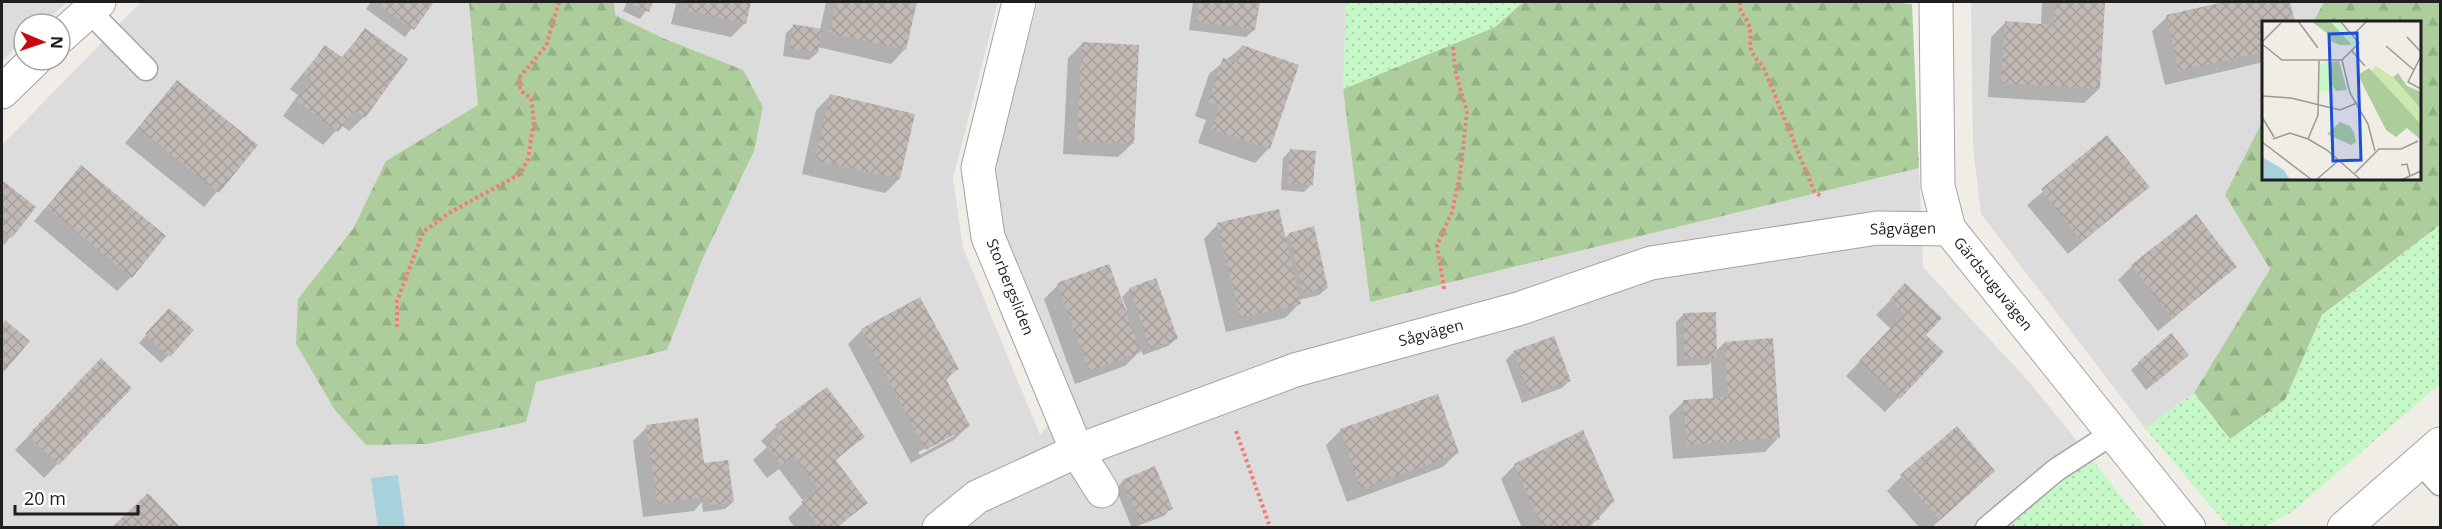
<svg xmlns="http://www.w3.org/2000/svg" width="2442" height="529" viewBox="0 0 2442 529" font-family="'Open Sans',sans-serif">
<style>
.residential{fill:#dddcdc}
.forest{fill:url(#forest-firs)}
.park{fill:url(#park-dots)}
.water{fill:#a8d2db}
.shadow{fill:#0003;fill-rule:evenodd}
.building{fill:url(#building-cross-hatch)}
.lines{fill:none;stroke-linecap:round;stroke-linejoin:round}
.service-casing{stroke:#a3a3a3;stroke-width:25}
.minor-casing{stroke:#a3a3a3;stroke-width:35}
.path{stroke:#f47b73;stroke-width:4;stroke-dasharray:3 3;stroke-linecap:butt}
.service{stroke:#fff;stroke-width:22}
.minor{stroke:#fff;stroke-width:33}
.labels{text-anchor:middle;stroke-width:4.5;stroke-linejoin:round;paint-order:stroke}
.street-label{font-size:15px;fill:#1f1f1f;stroke:#fff}
.inset-road{fill:none;stroke:#9c9a96;stroke-width:1.5}
.view{fill:#1d4ed8;fill-opacity:0.15;stroke:#1d4ed8;stroke-width:3}
.inset-edge{fill:none;stroke:#1f1f1f;stroke-width:3}
</style>
<defs>
<pattern id="forest-firs" width="22" height="20" patternUnits="userSpaceOnUse" patternTransform="scale(1.5)"><rect width="22" height="20" fill="#adcd9d"/><path d="M5 1l3.5 6h-7zM16 11l3.5 6h-7z" fill="#94b087"/></pattern>
<pattern id="park-dots" width="8" height="8" patternUnits="userSpaceOnUse" patternTransform="scale(1.5)"><rect width="8" height="8" fill="#c5f7c7"/><path d="M2 2h.1M6 6h.1" fill="none" stroke="#a9d3aa" stroke-width="1.8" stroke-linecap="round"/></pattern>
<pattern id="building-cross-hatch" width="8" height="8" patternUnits="userSpaceOnUse" patternTransform="scale(1.5)"><rect width="8" height="8" fill="#c0b8b3"/><path d="M0 0l8 8M0 8l8-8" fill="none" stroke="#a59e9a"/></pattern>
</defs>
<rect width="100%" height="100%" fill="#f0ece6"/>
<g class="residential">
<path d="M2,2H67L42,24H24V40L2,61Z"/>
<path d="M141,2H998L953,179L963,248L1040,435L1064,403L994,205L998,147L1038,2H1346L1343,89L1370,302L1919,168L1923,267L2030,383L2092,459L2058,481L2006,528L2,527V145Z"/>
<path d="M1971,2H2324L2313,22H2264L2263,120L2225,195L2270,269L2194,393L2145,428L1981,214L1973,147Z"/>
</g>
<g class="forest">
<path d="M469,2H614L615,15L665,39L743,70L763,107L754,151L702,260L667,350L536,382L526,422L427,444L366,445L335,410L296,344L298,299L353,229L386,161L478,105Z"/>
<path d="M1523,2H1888L1912,4L1919,168L1370,302L1343,89L1495,27Z"/>
<path d="M2324,2H2440V225L2322,315L2285,400L2230,439L2194,393L2270,269L2225,195L2263,120L2264,178H2420V22H2313Z"/>
</g>
<g class="park">
<path d="M1346,2H1523L1495,27L1343,89Z"/>
<path d="M2440,225V384L2292,512L2264,527L2227,525L2145,428L2194,393L2230,439L2285,400L2322,316Z"/>
<path d="M2092,459L2145,527L2006,528L2058,481Z"/>
</g>
<path class="water" d="M398,475L405,527H378L371,478Z"/>
<g class="shadow">
<path d="M371,2H432L405,37L366,9Z"/>
<path d="M627,2H652L640,19L623,11Z"/>
<path d="M665,2H749L745,23L731,37L671,24L676,4Z"/>
<path d="M826,2H916L905,49L891,64L818,47L817,53L809,60L783,56L786,33L794,26L820,30Z"/>
<path d="M1193,2L1258,3L1254,30L1246,37L1189,30Z"/>
<path d="M2042,2H2104L2099,89L2084,103L1988,97L1991,37L2005,23L2041,25Z"/>
<path d="M2231,2H2288L2293,22H2264V62L2165,85L2152,31L2167,17Z"/>
<path d="M365,30L364,117L349,131L341,125L323,145L283,116L298,95L290,89L325,47L341,58Z"/>
<path d="M1082,44L1133,143L1118,157L1063,154L1068,58Z"/>
<path d="M1242,47L1269,148L1255,163L1198,143L1206,120L1195,116L1209,74Z"/>
<path d="M177,82L256,145L204,207L125,143Z"/>
<path d="M830,96L899,179L885,193L802,174L816,110Z"/>
<path d="M2107,138L2148,187L2068,254L2027,205Z"/>
<path d="M1291,150L1312,184L1304,192L1281,190L1283,158Z"/>
<path d="M81,167L131,277L117,291L34,221Z"/>
<path d="M2,182L34,207L4,245L2,243Z"/>
<path d="M1218,224L1284,239L1289,234L1327,288L1319,295L1299,300V304L1285,318L1226,332L1204,239Z"/>
<path d="M2132,266L2235,267L2158,331L2118,280Z"/>
<path d="M1058,285L1124,311L1127,310L1122,297L1130,289L1176,339L1168,346L1143,355L1141,350L1125,366L1075,384L1044,299Z"/>
<path d="M1905,285L1924,335L1942,352L1885,412L1846,376L1891,329L1876,315Z"/>
<path d="M1684,314L1715,352L1724,343L1779,437L1765,452L1673,459L1669,416L1683,402L1713,399L1711,362L1708,365L1677,366L1676,322Z"/>
<path d="M162,318L192,331L161,363L139,343Z"/>
<path d="M5,322L28,341L2,371V326Z"/>
<path d="M862,330L957,369L945,381L968,426L954,440L911,463L848,344ZM954,433V436L920,455L918,452Z"/>
<path d="M1514,352L1569,381L1562,388L1522,403L1506,360Z"/>
<path d="M101,361L130,388L44,478L15,450Z"/>
<path d="M2139,363H2179L2146,390L2131,370Z"/>
<path d="M827,389L863,437L835,461L866,503L837,528H795L788,518L804,502L779,469L767,478L753,460L767,447L761,441L776,427Z"/>
<path d="M1437,396L1457,453L1443,467L1347,502L1326,445L1340,431Z"/>
<path d="M647,427L703,465L733,502L725,509L703,512L702,502L694,511L643,517L633,441Z"/>
<path d="M1515,465L1613,502L1589,528H1522L1501,479Z"/>
<path d="M1901,477L1979,485L1931,528H1920L1887,491Z"/>
<path d="M1123,481L1171,508L1164,516L1132,528L1116,489Z"/>
</g>
<g class="building">
<path d="M374,2H434L414,30Z"/>
<path d="M630,2H653L649,12L629,4Z"/>
<path d="M687,2H751L746,24L685,10Z"/>
<path d="M836,2H917L906,50L829,33Z"/>
<path d="M1198,2H1260L1255,30L1196,22Z"/>
<path d="M2055,2H2105L2100,89L2001,83L2005,21L2053,25Z"/>
<path d="M2224,2H2290L2295,22H2264V52L2179,71L2166,15Z"/>
<path d="M793,24L822,29L818,53L790,49Z"/>
<path d="M365,28L408,59L365,118L354,110L338,132L296,101L311,80L304,74L325,45L343,58Z"/>
<path d="M1082,42L1139,45L1134,144L1077,141Z"/>
<path d="M1242,45L1299,65L1270,149L1212,129L1219,106L1208,102L1223,58L1236,62Z"/>
<path d="M177,80L258,145L219,193L138,128Z"/>
<path d="M830,94L915,114L900,179L815,160Z"/>
<path d="M2107,135L2150,187L2082,241L2041,189Z"/>
<path d="M1290,149L1316,151L1313,185L1288,183Z"/>
<path d="M81,165L166,236L132,278L47,207Z"/>
<path d="M2,180L36,207L12,238L2,230Z"/>
<path d="M1279,209L1301,304L1240,318L1217,223Z"/>
<path d="M2196,214L2237,267L2172,318L2131,265Z"/>
<path d="M1314,226L1328,288L1303,294L1289,233Z"/>
<path d="M1109,264L1141,352L1089,371L1057,283Z"/>
<path d="M1156,278L1178,339L1150,349L1129,288Z"/>
<path d="M1905,283L1942,318L1926,335L1944,352L1900,399L1859,361L1904,314L1889,300Z"/>
<path d="M920,297L959,369L945,377L970,426L926,450L861,329Z"/>
<path d="M169,308L194,330L170,357L145,334Z"/>
<path d="M1716,312L1717,358L1684,359L1683,313Z"/>
<path d="M5,320L30,341L2,374V325Z"/>
<path d="M2171,333L2189,355L2154,384L2138,362Z"/>
<path d="M1554,336L1571,381L1530,396L1513,351Z"/>
<path d="M1773,338L1780,438L1687,445L1683,400L1728,397L1724,342Z"/>
<path d="M101,358L132,388L59,465L28,435Z"/>
<path d="M827,387L865,437L835,459L868,503L835,528H819L801,502L819,489L794,456L781,465L766,445L782,434L775,425Z"/>
<path d="M1438,394L1459,453L1361,489L1340,429Z"/>
<path d="M698,418L704,463L728,460L734,502L710,505L709,497L657,504L646,425Z"/>
<path d="M1957,426L1995,471L1940,520L1900,475Z"/>
<path d="M1583,430L1615,502L1596,511L1600,519L1582,528H1574L1571,524L1564,528H1542L1514,464Z"/>
<path d="M1155,466L1173,509L1141,523L1122,480Z"/>
<path d="M148,493L181,528H111Z"/>
</g>
<g class="lines">
<g class="service-casing">
<g id="service">
<path d="M89,11L146,69"/>
<path d="M2420,462L2440,484"/>
<path d="M1987,528L2056,470L2113,433"/>
</g>
</g>
<g class="minor-casing">
<g id="minor">
<path d="M1019,2L978,168L988,237L1077,451L1102,491"/>
<path d="M1936,2L1938,186L1949,229L2189,528"/>
<path d="M60,37L99,2"/>
<path d="M2,92L35,60"/>
<path d="M939,528L977,497L1077,451L1295,370L1518,309L1651,263L1877,228L1949,229"/>
<path d="M2344,528L2440,444"/>
</g>
</g>
<g class="path">
<path d="M1740,2C1739,13 1744,14 1748,23C1756,44 1741,45 1763,66L1814,191L1822,197"/>
<path d="M1444,289L1437,245L1452,212L1460,175L1467,112L1455,70L1453,45"/>
<path d="M397,327V301L423,232L449,213L520,174L528,159L534,121L531,98L520,90L519,78L546,46L559,2"/>
<path d="M1236,431L1269,524"/>
</g>
<use href="#service" class="service"/>
<use href="#minor" class="minor"/>
</g>
<g class="labels">
<g class="street-label">
<text transform="translate(1903 229) rotate(-1)" y="5">Sågvägen</text>
<text transform="translate(1993 284) rotate(51)" y="5">Gärdstuguvägen</text>
<text transform="translate(1010 287) rotate(68)" y="5">Storbergsliden</text>
<text transform="translate(1431 333) rotate(-15)" y="5">Sågvägen</text>
</g>
</g>
<g transform="translate(2262 21)">
<rect width="159" height="159" fill="#f0ece6"/>
<path d="M114,45L131,56L159,88V103L109,50Z" fill="#cde8ae"/>
<path d="M49,0H68L90,24H78L66,19V13ZM77,40L85,69L74,70L67,59L68,41ZM107,47L159,103V119L145,107L134,116L124,109L96,54ZM136,52L145,65L159,71V88L131,56ZM78,101L88,105L92,112L94,121L89,124L65,113Z" fill="#adcd9d"/>
<path d="M68,0H75L94,20L90,28L88,21ZM68,41L67,59L74,70H58V44Z" fill="#c5f7c7"/>
<path d="M0,136L22,149L28,159H0Z" fill="#a8d2db"/>
<path class="inset-road" d="M36,0L56,27M91,14L105,0M145,16L159,31M0,21L19,2M0,23L20,39H80L97,22L78,0M124,25L152,49M90,30L103,45M159,35L146,61L159,68M80,39L88,72L106,103L113,130M0,75L29,77L78,89L95,82M0,96L12,116M11,118L28,112L46,118L65,129L99,159M46,118L56,94L57,40M0,121L50,159M139,144L145,143L148,155M93,152L117,128H139L156,120M54,159L76,140M139,159L159,150"/>
<path class="view" d="M95,12L99,139L71,140L67,13Z"/>
<rect width="159" height="159" class="inset-edge"/>
</g>
<rect width="2442" height="529" fill="none" stroke="#1f1f1f" stroke-width="6"/>
<g transform="translate(42 42) rotate(92)"><circle r="28" fill="#ffffff" stroke="#a5a5a5" stroke-width="1.5"/>
<path d="M0-4.5L10 22L0 15L-10 22Z" fill="#c7080f"/>
<text y="-9" font-size="16" font-weight="bold" text-anchor="middle" fill="#1f1f1f">N</text>
</g>
<path d="M15 505v9h123v-9" fill="none" stroke="#1f1f1f" stroke-width="3"/>
<text x="24" y="505" font-size="18" fill="#1f1f1f" stroke="#ffffff" stroke-width="4.5" paint-order="stroke">20 m</text>
</svg>
